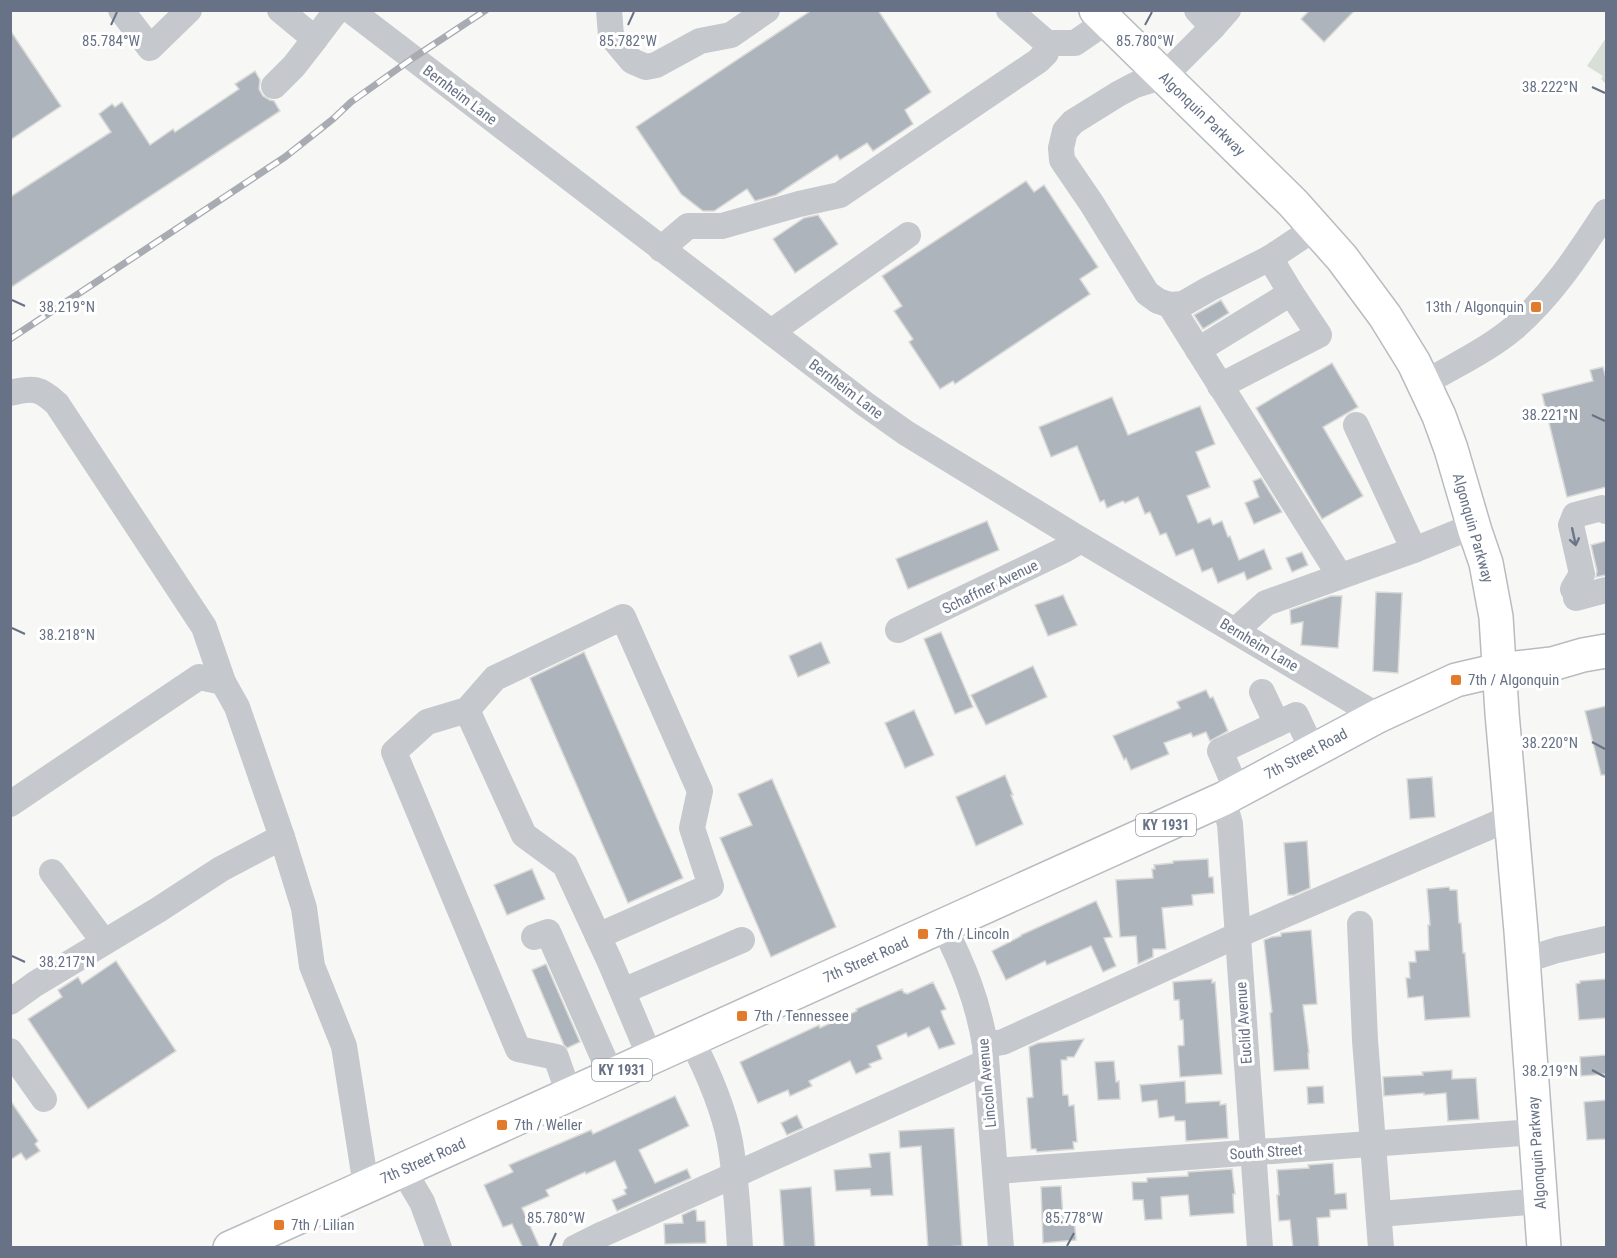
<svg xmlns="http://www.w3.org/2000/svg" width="1617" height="1258" viewBox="0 0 1617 1258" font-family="'Roboto Condensed',sans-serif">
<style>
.green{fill:#d8dfd6}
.building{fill:#aeb4bb;stroke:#d9dad7;stroke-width:1.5}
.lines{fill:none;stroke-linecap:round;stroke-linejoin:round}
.major-casing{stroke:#b8bbc0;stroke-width:36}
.minor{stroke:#c5c8cc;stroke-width:26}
.major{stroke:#fff;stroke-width:33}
.rail-casing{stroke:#a8abb2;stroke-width:7}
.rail{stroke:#fff;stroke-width:4.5;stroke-dasharray:14;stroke-linecap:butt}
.oneway{stroke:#6c768a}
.ticks{fill:none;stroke:#677286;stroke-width:2}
.poi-dot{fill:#e27b2b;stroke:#fff;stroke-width:2}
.labels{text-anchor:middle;stroke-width:6;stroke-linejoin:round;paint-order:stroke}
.shield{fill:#fff;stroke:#959caa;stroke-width:1.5}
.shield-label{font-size:14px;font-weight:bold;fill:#677286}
.street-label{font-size:15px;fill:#677286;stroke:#fff}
.poi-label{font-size:15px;fill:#677286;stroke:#fff;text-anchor:start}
.ticks-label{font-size:15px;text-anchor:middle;fill:#677286;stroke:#fff;stroke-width:6;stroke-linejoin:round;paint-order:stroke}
</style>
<rect width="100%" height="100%" fill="#f7f8f5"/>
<path class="green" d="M1606,38V84L1601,79L1603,76L1587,66Z"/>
<g class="building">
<path d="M812,10H878L931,92L905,110L913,124L873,151L867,143L840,160L837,155L776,195L755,201L747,189L714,211H703L681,194L636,127Z"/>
<path d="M1310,10H1355L1324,42L1301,19Z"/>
<path d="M10,30L61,106L10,140Z"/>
<path d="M255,71L260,80L259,89L263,96L270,100L274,101L280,111L10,288V197L111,132L99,114L112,104L115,107L122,102L150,145L173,129L175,132L239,89L235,84Z"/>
<path d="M1026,181L1034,192L1044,185L1098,267L1080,279L1090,294L955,384L953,381L940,389L909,342L913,339L894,311L902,306L882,276Z"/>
<path d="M818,215L838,244L795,273L773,239L804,218Z"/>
<path d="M1221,300L1229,313L1203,329L1194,315Z"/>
<path d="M1332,363L1358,407L1323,427L1363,496L1322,519L1256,408Z"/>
<path d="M1603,367L1606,378V487L1567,497L1542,394L1593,381L1590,370Z"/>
<path d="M1112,397L1128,435L1200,406L1215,444L1196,452L1210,487L1187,496L1198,523L1210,518L1213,525L1222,521L1228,537L1230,536L1239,560L1264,549L1272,569L1247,580L1244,572L1218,583L1212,568L1202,572L1193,549L1176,556L1166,533L1160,535L1150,512L1145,514L1138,497L1125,503L1123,501L1107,508L1104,500L1100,502L1077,446L1051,457L1039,427Z"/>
<path d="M1261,478L1282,512L1254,524L1245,503L1259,497L1253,481Z"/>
<path d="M987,521L999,550L908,589L896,559Z"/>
<path d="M1606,541V575L1596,577L1597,571L1591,545Z"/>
<path d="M1302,552L1308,565L1292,572L1286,558Z"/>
<path d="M1376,592L1402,593L1398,673L1373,671Z"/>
<path d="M1063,595L1077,625L1048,636L1035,605Z"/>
<path d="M1331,596H1342L1338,648L1301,645L1303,622L1291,624L1290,610Z"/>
<path d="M941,632L973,707L955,714L924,639Z"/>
<path d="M821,642L830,663L798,677L789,656Z"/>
<path d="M584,652L683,878L628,903L530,678Z"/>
<path d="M1033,666L1047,697L986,725L971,695Z"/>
<path d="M1206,690L1210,698L1213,697L1228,731L1210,741L1206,732L1193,737L1191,733L1164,743L1169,754L1131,770L1126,758L1124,760L1113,736L1180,708L1177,702Z"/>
<path d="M1606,706V775H1601L1585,711Z"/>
<path d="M914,710L934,755L905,768L885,723Z"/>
<path d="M1005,775L1013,795H1011L1023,824L976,846L956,797Z"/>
<path d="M1432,777L1435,817L1410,819L1407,779Z"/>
<path d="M772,779L836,927L771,957L720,838L752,825L738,794Z"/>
<path d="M1307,841L1310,888L1294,895H1288L1284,843Z"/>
<path d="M1208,859L1209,877H1213L1214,893L1192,895L1193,905L1162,908L1166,949H1153V957L1138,964L1136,936L1120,937L1116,880L1153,878L1152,869H1155L1154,865L1173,863V861Z"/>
<path d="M532,869L545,899L507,915L494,885Z"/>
<path d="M1449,887L1450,890H1457L1459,923H1461L1463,953H1465L1470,1017L1425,1020L1423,996L1408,998L1406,978H1410L1409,962H1416L1415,951L1429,950L1428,925H1430L1427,889Z"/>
<path d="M1096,901L1112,937L1104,938L1116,966L1103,972L1091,946L1047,965L1045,961L1006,980L992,951L1021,936V935Z"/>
<path d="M1311,930L1317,1004L1303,1005L1309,1053H1308L1309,1069L1274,1071L1270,1013L1272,1012L1264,940L1272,937L1281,936V933Z"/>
<path d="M116,961L176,1051L88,1109L28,1019L62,997L58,990L78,977L82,984Z"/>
<path d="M546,964L580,1042L567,1048L564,1045L532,970Z"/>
<path d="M1212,979V983L1215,982L1222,1074L1180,1077L1178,1046L1184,1045L1183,1020H1180L1179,1000H1174L1173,982Z"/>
<path d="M1606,979V1018L1579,1020L1576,984L1580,983V981Z"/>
<path d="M933,982L946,1009L941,1011L943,1017L955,1044L939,1049L929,1027L908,1037L906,1033L877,1046L882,1059L869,1064L871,1067L856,1074L850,1061L809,1081L812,1086L790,1096L788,1090L758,1103L740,1062L819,1025L820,1028L857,1011L856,1009L902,989L904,993H906L907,994Z"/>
<path d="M1084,1039L1074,1057H1067V1060H1061L1063,1095H1068L1069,1106L1074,1105L1077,1142H1073L1074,1149L1037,1152L1036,1149H1031L1027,1098L1033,1097L1029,1047L1038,1043Z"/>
<path d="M1606,1055V1074L1581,1076L1580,1057Z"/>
<path d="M1114,1061L1116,1082L1119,1081L1120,1099L1098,1100L1095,1062Z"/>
<path d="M1452,1070V1079L1476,1078L1479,1119L1448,1121L1446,1093L1424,1095V1093L1384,1096L1383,1077L1423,1075L1422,1072Z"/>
<path d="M1185,1081L1186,1103L1220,1101V1105L1226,1104L1228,1138L1186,1141L1185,1121H1175L1174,1116L1159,1118L1157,1100L1142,1102L1140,1085Z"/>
<path d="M1323,1086L1324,1103L1308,1104L1307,1087Z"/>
<path d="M675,1096L689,1126L639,1150L655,1183L687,1169L691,1178L617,1211L612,1200L626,1194L624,1190L627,1188L615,1161L586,1174L585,1172L546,1190L549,1196L522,1208L540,1248H523L512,1224L503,1227L484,1185L513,1172L509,1165L591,1130L593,1134Z"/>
<path d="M10,1100L38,1141L35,1144L40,1151L26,1160L21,1153L10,1160Z"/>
<path d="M1606,1100V1139L1587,1140L1584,1102Z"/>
<path d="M797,1115L803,1128L787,1135L781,1123Z"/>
<path d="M954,1128L962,1246L928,1248L921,1146L900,1148L899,1131Z"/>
<path d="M890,1152L893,1195L871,1196L870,1189L836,1191L834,1170L871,1167L869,1154Z"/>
<path d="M1333,1163L1335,1194L1346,1193L1347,1209L1330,1210V1217L1317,1218L1319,1248H1293L1290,1220L1279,1221L1277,1195H1279L1277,1170L1309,1168L1308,1165Z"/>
<path d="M1232,1169L1235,1194H1233L1234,1213L1190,1216L1188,1195L1161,1197L1162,1219L1145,1220L1143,1200H1133L1132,1182H1147V1178L1188,1176V1172Z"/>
<path d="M1061,1186L1063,1218L1074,1217L1076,1240L1043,1243L1041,1187Z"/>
<path d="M811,1187L815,1248H784L780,1190Z"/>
<path d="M693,1210H696L697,1221H705L706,1243L665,1244L664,1224L683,1223L682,1215Z"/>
</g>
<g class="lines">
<g class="major-casing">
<g id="major">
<path d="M1096,10L1293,203L1342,258L1385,316L1414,363L1439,416L1451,449L1475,531L1486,563L1496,617L1502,713L1521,931L1544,1248"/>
<path d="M230,1248L1223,799L1378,716L1456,680L1499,670L1552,664L1583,655L1606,651"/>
</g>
</g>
<g class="minor">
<path d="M121,10L150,48L189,10"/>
<path d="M280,10L315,39L337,10"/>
<path d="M350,10L865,404L906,433L1081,540L1378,716"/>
<path d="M609,10L611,36L632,61L646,67L656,65L700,41L731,35L767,10"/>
<path d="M1009,10L1047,43H1075L1107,21"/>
<path d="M1197,10L1213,27L1164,76L1135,85L1118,94L1073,122L1065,131L1061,148L1062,160L1092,204L1147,293L1158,301L1170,305L1183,304L1209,289L1270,258L1315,228"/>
<path d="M1213,27L1228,10"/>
<path d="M274,86L294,66L315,39"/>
<path d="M661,249L688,226H722L799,204L840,195L1038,61L1046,53L1047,43"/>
<path d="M1170,305L1340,576"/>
<path d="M771,332L908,235"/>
<path d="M1198,350L1291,293"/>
<path d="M1425,383C1455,365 1488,350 1515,327C1553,294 1579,253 1606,212"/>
<path d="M1220,386L1319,335L1291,293L1270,258"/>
<path d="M10,393C33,387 40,388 57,404L204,627L223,682L237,707L282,837L304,908L312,966L344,1046L366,1186"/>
<path d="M1356,425L1414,550"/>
<path d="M1573,589L1582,574L1571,525L1575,515L1602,508L1606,511"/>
<path d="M1576,598L1606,590"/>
<path d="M898,630L1064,550L1081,540"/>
<path d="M1235,631L1266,603L1414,550L1473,526"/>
<path d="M1262,692L1277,724"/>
<path d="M467,710L524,835L565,865L610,962L650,1057"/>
<path d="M1237,791L1220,751L1296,715L1313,751"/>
<path d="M1223,799L1230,824L1260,1248"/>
<path d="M10,804L199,677L223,682"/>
<path d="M52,872L104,942"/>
<path d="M1360,924L1365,1040L1381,1248"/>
<path d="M943,925C963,965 978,1001 985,1045L1001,1248"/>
<path d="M534,937L548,932L611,1075"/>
<path d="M1523,961L1557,950L1606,939"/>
<path d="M623,991L742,940"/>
<path d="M10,1002L35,984L158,910L221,869L282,837"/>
<path d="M691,1039C708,1072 723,1106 730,1142C736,1177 738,1212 740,1248"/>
<path d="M985,1045L1003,1042L1238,935L1512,817"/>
<path d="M10,1051L44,1099"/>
<path d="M569,1094L556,1057L518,1049L394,752L427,722L467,710L495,678L623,617L700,791L692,828L711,886L598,936"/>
<path d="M403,1170L422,1202L439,1248"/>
<path d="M996,1171L1535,1132"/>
<path d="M1379,1214L1541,1201"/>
<path d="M575,1248L603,1234L986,1062"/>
</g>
<use href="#major" class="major"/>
<g class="rail-casing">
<path id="rail" d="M10,339L285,157L333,119L351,102L413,58L486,10"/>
</g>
<use href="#rail" class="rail"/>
</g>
<defs><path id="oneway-shaft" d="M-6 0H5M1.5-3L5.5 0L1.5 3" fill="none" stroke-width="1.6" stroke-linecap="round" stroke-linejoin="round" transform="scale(1.5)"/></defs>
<use class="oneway" href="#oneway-shaft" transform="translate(1574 537) rotate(78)"/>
<path class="ticks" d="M111,25L117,12M628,25L634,12M1145,25L1152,12M1592,87L1605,93M12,300L25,306M1592,415L1605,421M12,628L25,634M1592,742L1605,749M12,956L25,962M1592,1070L1605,1077M550,1246L556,1233M1067,1246L1074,1233"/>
<g class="poi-dot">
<rect x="1530" y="301" width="12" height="12" rx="3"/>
<rect x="1450" y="674" width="12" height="12" rx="3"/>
<rect x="917" y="928" width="12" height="12" rx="3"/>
<rect x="736" y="1010" width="12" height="12" rx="3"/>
<rect x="496" y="1119" width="12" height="12" rx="3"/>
<rect x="273" y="1219" width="12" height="12" rx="3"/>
</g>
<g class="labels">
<g class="shield">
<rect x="1136" y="814" width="60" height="22" rx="4.5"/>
<rect x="592" y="1059" width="60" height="22" rx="4.5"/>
</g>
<g class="shield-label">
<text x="1166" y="830">KY 1931</text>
<text x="622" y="1075">KY 1931</text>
</g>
<g class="street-label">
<text transform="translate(460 95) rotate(37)" y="5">Bernheim Lane</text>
<text transform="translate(1202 114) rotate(44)" y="5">Algonquin Parkway</text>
<text transform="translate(846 389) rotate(37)" y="5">Bernheim Lane</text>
<text transform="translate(1473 528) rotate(74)" y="5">Algonquin Parkway</text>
<text transform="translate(990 587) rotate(-26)" y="5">Schaffner Avenue</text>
<text transform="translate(1259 645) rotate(31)" y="5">Bernheim Lane</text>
<text transform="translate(1306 754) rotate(-28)" y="5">7th Street Road</text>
<text transform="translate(866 960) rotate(-24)" y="5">7th Street Road</text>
<text transform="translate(1244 1023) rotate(-94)" y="5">Euclid Avenue</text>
<text transform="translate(987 1083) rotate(-95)" y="5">Lincoln Avenue</text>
<text transform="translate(1266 1152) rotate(-4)" y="5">South Street</text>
<text transform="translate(1537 1153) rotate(-94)" y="5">Algonquin Parkway</text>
<text transform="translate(423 1161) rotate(-24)" y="5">7th Street Road</text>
</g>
<g class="poi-label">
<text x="1524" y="312" text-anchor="end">13th / Algonquin</text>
<text x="1468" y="685">7th / Algonquin</text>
<text x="935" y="939">7th / Lincoln</text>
<text x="754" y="1021">7th / Tennessee</text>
<text x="514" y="1130">7th / Weller</text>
<text x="291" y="1230">7th / Lilian</text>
</g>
</g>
<g class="ticks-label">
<text x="111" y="46">85.784°W</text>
<text x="628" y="46">85.782°W</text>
<text x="1145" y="46">85.780°W</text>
<text x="1550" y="92">38.222°N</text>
<text x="67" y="312">38.219°N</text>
<text x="1550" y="420">38.221°N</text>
<text x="67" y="640">38.218°N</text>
<text x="1550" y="748">38.220°N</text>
<text x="67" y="967">38.217°N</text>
<text x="1550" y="1076">38.219°N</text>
<text x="556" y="1223">85.780°W</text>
<text x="1074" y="1223">85.778°W</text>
</g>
<rect width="1617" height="1258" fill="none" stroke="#677286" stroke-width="24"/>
</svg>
